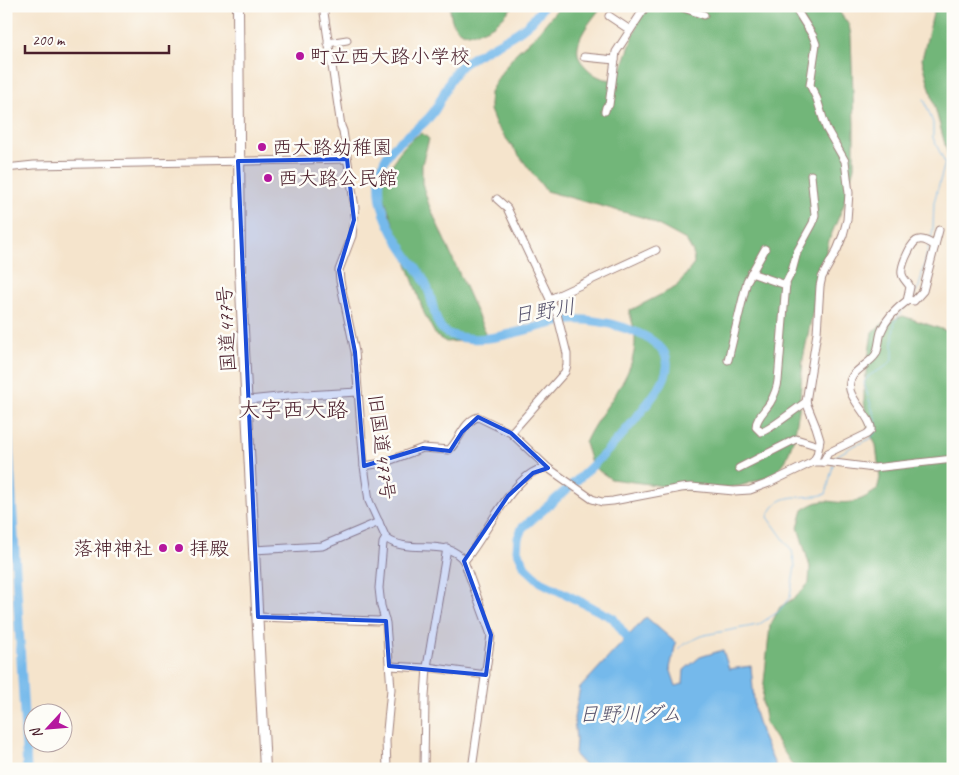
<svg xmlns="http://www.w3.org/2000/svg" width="959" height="775" viewBox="0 0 959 775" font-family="Caveat,'Klee One',sans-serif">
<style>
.forest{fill:#72b679;stroke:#5e6a52}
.water{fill:#75b9eb;stroke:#606c8b}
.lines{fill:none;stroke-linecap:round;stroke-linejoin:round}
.stream{stroke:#75b9eb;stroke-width:1}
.river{stroke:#75b9eb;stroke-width:9}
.minor-casing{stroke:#a0827c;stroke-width:9}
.highway-casing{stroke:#a0827c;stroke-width:12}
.minor{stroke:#fff;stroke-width:7}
.highway{stroke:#fff;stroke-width:10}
.marked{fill:#1d4ed8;fill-opacity:0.2;stroke:#1d4ed8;stroke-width:4;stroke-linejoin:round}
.poi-dot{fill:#b5179e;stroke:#fdfcf7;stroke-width:2}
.labels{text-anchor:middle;stroke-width:5;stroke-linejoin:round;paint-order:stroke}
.poi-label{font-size:20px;fill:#4a1f2b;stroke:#fdfcf7;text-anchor:start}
.street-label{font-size:20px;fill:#4a1f2b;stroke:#fdfcf7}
.water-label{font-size:21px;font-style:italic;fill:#59556e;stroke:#fdfcf7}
.quarter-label{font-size:22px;fill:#4a1f2b;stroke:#fdfcf7}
</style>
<rect width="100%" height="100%" fill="#fdfcf7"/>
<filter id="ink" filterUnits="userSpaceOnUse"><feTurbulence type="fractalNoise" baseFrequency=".02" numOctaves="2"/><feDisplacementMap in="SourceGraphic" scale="10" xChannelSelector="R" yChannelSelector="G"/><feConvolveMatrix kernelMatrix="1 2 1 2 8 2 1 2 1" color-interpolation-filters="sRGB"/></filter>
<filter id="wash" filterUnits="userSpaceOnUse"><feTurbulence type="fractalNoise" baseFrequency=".0096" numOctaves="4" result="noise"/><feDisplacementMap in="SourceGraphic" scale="20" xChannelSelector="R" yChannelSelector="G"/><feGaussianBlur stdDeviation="1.12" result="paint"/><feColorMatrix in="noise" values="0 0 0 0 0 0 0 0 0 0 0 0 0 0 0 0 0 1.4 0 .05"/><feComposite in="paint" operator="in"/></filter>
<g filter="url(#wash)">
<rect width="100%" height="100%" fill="#f5e4cc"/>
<g class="forest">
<path d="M450,6H513C506,14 499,23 490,27C467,39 450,34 450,6Z"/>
<path d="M560,6H602C593,19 575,37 578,54C579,61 585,66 589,70C597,78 608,81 618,79L644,6H835L849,25L851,36L854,124V167L843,207L829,240L820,276L803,359L799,410L794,438L786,460L778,471L762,479L740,486L701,491L611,479L592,466L585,443C600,408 637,378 635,337C635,328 631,319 629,311L676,287L694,264L693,252L686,240L645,218L546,191L496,125L490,110V92L501,73L516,53L535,36Z"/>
<path d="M935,6H953V174L922,59Z"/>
<path d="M422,133L429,139L422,164V183L429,205L482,325L485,333L478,340L446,342L436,336L424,313L381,188C390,169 401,142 422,133Z"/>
<path d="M903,316L953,333V769H795L766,724L762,701L770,626L780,607L796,597L809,583L810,567L798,527L803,510C826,494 830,505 852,502C862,500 869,495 877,490L880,478L876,445L868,429L864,401V388L872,332L885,322Z"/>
</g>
<path class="water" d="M646,617L676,643L670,668L676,686L683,684L684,670L700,657L723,650L729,669L751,666L755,712L763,738L777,769H588L575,755L576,739L574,718L580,688Z"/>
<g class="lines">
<g class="stream">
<path d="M924,99L933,123V138L945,163L934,202L933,229L931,239"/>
<path d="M912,298L919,287L929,245"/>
<path d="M833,461V458L853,446L870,439L876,432L877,425L864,383C868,370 889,371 893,357C893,354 893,349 893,345C893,325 893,320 907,305"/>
<path d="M672,656L684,644L704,635L758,625L778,612L790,597L795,566L792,551L768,517C779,488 803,501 826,494L833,465"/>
</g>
<g class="river">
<path d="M543,6C526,37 488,44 462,65C447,78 444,99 432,114C418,133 391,141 383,164C372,199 389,230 409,258C417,268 425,280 429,292C434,305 434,328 449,334C487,349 533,324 571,320C593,318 624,326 644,336C653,341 666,349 667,361C669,377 656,392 647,404C612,452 567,490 522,528L518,538L517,550L525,567L541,582L613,618L633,646"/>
<path d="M6,391L27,769"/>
</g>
</g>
</g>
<g filter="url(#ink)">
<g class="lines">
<g class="minor-casing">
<g id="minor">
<path d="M323,6L341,126L343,131L355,208L352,236L339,270L340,281L355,352L364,466L369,501L386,538C408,556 447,536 464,561L491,635L472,769"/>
<path d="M678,6L704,15"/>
<path d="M794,6L813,36L816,44L810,85L817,99L826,128L845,161L849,193L847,220L843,235L837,250L822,277L820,286L817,333L806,402L816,427L820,440L817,455L813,462"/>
<path d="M609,16L630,30"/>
<path d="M328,43L347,40"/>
<path d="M584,57L615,60"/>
<path d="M605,111L606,107L609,105L616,52L646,6"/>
<path d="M6,168L34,165L347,159"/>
<path d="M497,199L507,208L557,314L567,354V365L565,372L511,433"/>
<path d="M751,273L786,285"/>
<path d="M550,299L656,250"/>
<path d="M907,301L910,287C908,282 903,280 902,274C901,269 903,264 905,259C913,241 917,233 935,246"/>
<path d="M728,360L747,281L765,249"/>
<path d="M247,400L288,396L358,392"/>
<path d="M806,402C797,408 767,432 761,432L756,427C756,418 765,411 770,403C774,396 777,389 778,381L786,283L792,271L797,252L813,223L815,215L811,175"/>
<path d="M823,462L828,453L867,434L871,430C873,420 853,403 850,390C846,371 868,367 876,354C879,347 879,339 881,332C886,318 897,308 908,300L914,301L923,291L939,230"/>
<path d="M364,466L383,463L423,448L449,450C459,441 464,421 478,417L511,433L548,468L592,499L602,502L613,501L681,488L691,487L734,491L750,490L769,483L813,462H826L874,468L953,459"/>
<path d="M739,468L796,439L819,446"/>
<path d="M386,538L383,543L379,588L381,606L386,623L391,689L386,741L387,769"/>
<path d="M254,550L322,546L379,522"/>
<path d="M464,561C485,539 515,467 548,468"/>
<path d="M258,617L378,621L385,619"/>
<path d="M389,666L427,668"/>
<path d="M427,667L486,675"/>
<path d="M424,769L425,697L427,667L447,548"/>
</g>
</g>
<g class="highway-casing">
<path id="highway" d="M238,6L240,270L265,769"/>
</g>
<use href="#minor" class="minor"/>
<use href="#highway" class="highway"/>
</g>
</g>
<path class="marked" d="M347,159L354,220L339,270L355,352L364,466L423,448L450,451L462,432L478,417L511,433L548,468L533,473L508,496L464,561L491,635L486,675L389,666L386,621L258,617L238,161Z"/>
<g class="poi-dot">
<circle cx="300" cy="56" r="5"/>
<circle cx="262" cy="147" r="5"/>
<circle cx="268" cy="178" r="5"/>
<circle cx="163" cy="548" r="5"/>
<circle cx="179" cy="548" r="5"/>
</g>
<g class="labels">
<g class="poi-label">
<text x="310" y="63">町立西大路小学校</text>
<text x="272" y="154">西大路幼稚園</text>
<text x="278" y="185">西大路公民館</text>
<text x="153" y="555" text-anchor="end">落神神社</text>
<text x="189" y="555">拝殿</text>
</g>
<g class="street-label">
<text transform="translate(226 329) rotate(-93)" y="7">国道477号</text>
<text transform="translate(382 447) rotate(83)" y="7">旧国道477号</text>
</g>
<g class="water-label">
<text transform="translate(544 311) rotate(-9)" y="7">日野川</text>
<text x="630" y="721">日野川ダム</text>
</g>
<g class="quarter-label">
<text x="293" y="417">大字西大路</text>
</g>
</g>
<rect width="959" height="775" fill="none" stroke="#fdfcf7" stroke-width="25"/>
<g transform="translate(48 728) rotate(244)"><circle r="24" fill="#fdfcf7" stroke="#b5a4a5"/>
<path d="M0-4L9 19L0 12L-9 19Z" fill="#b5179e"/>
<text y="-8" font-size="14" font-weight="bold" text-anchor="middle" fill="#4a1f2b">N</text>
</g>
<path d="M25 45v8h144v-8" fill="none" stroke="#4a1f2b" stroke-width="2.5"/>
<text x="32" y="45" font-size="15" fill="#4a1f2b" stroke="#fdfcf7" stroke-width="4" paint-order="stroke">200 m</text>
</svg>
